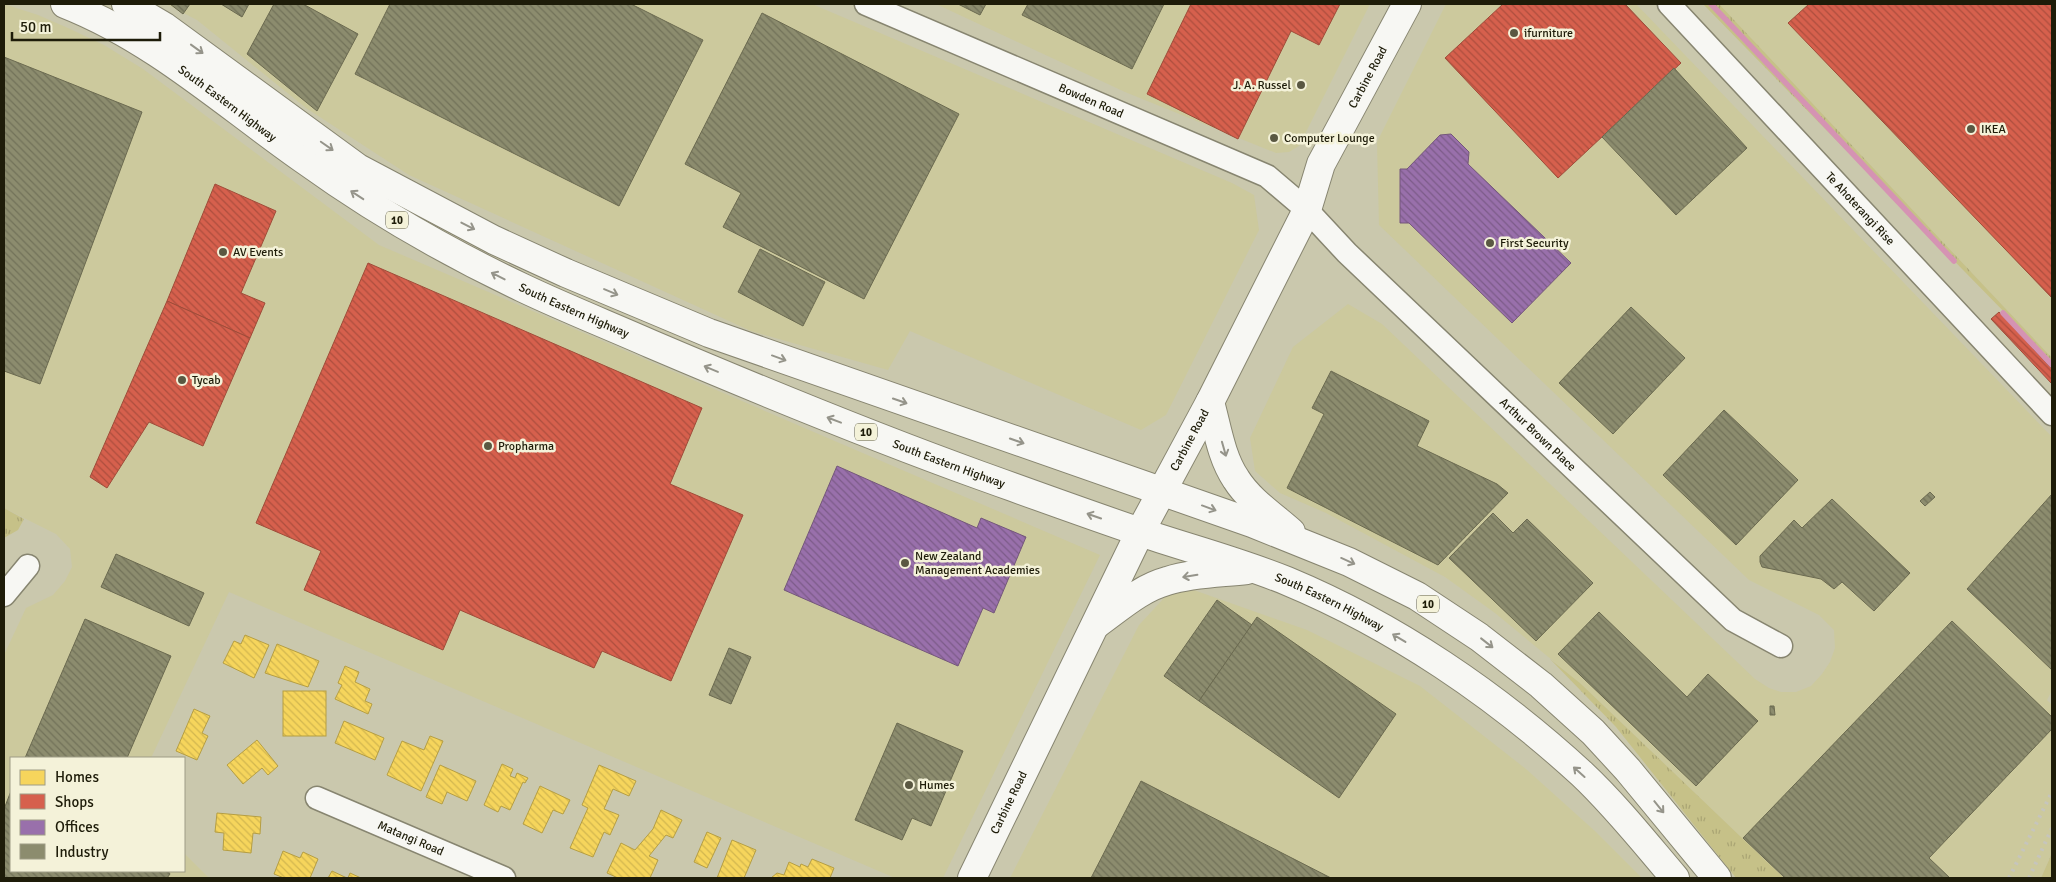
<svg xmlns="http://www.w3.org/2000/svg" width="2056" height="882" viewBox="0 0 2056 882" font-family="Signika,sans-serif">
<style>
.built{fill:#ccc99d}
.grass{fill:url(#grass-tufts)}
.homes{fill:url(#homes-back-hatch);stroke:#b59e43}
.shops{fill:url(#shops-back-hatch);stroke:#9f4c39}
.offices{fill:url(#offices-back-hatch);stroke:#74577a}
.industry{fill:url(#industry-back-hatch);stroke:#6b6a50}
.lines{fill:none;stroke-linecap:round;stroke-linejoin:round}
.stream{stroke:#d593b3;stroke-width:5.5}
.minor-casing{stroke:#878570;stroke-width:25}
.major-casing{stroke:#878570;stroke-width:30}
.minor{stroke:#f7f7f3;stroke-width:22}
.major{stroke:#f7f7f3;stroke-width:28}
.rail{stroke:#c6c5bd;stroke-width:4;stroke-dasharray:2.5 5;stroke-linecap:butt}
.oneway{stroke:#95948a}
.poi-dot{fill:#5a5842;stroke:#f4f2d9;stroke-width:2}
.labels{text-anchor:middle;stroke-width:5;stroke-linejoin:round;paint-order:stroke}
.shield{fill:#f4f2d9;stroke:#5e5c47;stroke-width:1}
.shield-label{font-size:11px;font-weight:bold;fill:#1e1c09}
.poi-label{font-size:12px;fill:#1e1c09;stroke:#f4f2d9;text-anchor:start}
.street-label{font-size:12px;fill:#1e1c09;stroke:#f4f2d9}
</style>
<defs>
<pattern id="grass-tufts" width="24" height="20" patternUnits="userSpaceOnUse" patternTransform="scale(1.25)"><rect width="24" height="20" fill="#c6c188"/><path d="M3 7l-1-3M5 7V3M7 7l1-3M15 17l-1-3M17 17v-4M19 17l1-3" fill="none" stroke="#aaa574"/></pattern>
<pattern id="homes-back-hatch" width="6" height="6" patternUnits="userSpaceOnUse" patternTransform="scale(1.25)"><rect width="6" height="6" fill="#f6d55c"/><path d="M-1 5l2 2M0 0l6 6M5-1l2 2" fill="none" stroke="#d2b64f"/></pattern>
<pattern id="shops-back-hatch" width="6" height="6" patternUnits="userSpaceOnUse" patternTransform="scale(1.25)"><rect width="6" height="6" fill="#d6604d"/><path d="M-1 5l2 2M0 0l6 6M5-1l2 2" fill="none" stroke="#ad4e3e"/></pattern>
<pattern id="offices-back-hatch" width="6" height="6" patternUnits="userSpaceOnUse" patternTransform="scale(1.25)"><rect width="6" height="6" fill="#9970ab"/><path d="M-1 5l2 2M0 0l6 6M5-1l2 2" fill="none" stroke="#7c5b89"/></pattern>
<pattern id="industry-back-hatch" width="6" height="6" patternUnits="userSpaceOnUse" patternTransform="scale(1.25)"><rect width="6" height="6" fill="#8c8c6e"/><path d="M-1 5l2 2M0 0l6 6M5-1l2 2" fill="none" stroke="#727259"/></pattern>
</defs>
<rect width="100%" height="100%" fill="#cac8ad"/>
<g class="built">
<path d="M4,4L38,15L68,28L104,45L143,69L379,245L1100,555L943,878H895L229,592L151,758H11V871H184V853L209,878H4V655L26,608L53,595L65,581L72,567L70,549L56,534L4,508Z"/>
<path d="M166,4H812L1232,183L1254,195L1259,230L1166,415L1141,430L910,331L888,370L751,331L409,175L306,108L197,20Z"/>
<path d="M936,4H1370L1299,146L1289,152L1276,153L1125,92Z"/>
<path d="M1446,4H1636L2052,437V690L2047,700L2052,705V853L2041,878H1784L1580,683L1495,613L1445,577L1326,513L1280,493L1255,471L1250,438L1293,347L1348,304L1382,324L1755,679L1769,688L1781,692H1796L1811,686L1822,674L1830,662L1835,648L1834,630L1819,615L1749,580L1379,225L1377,142Z"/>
<path d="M1719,4H2052V358Z"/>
<path d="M1188,588L1307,630L1420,686L1526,769L1596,832L1642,878H1010L1139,625L1165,597Z"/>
</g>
<g class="grass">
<path d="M1703,4H1719L2052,358V361Z"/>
<path d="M4,508L24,519L18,530L4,538Z"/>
<path d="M1550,659L1580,683L1784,878H1736L1616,727Z"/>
<path d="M2052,853V878H2041Z"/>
</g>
<g class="homes">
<path d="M245,635L269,645L254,678L223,663L234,641L241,644Z"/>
<path d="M277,644L319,661L308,687L265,673Z"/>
<path d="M345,666L359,672L355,682L370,689L365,701L372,704L368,714L335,699L342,685L338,683Z"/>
<rect x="283" y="691" width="43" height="45"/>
<path d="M194,709L210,716L202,733L208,736L197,760L176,751Z"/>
<path d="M344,721L384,738L375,760L335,743Z"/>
<path d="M430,736L443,741L421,791L387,775L402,741L424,750Z"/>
<path d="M257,740L278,766L268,775L262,768L243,784L227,765Z"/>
<path d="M502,764L513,769L510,776L515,778L517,773L528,778L525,783L523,782L510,810L501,806L498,812L484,805Z"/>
<path d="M440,765L476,781L467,801L447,792L442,804L426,797Z"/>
<path d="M599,765L636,781L629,796L613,789L604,809L619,815L610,835L604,832L593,857L570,848L588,808L582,805Z"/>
<path d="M540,786L570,800L563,814L553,810L542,833L523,824Z"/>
<path d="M661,810L682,820L673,838L666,835L649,856L658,860L650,878H618L607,873L621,843L635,850L653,829Z"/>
<path d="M217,813L261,817L260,834L253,833L251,853L223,850L224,833L215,832Z"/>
<path d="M707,832L721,838L707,868L694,862Z"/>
<path d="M732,840L756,850L744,878H717Z"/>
<path d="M283,851L300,858L303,852L318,859L310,878H284L274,874Z"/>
<path d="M812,859L834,868L830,878H771L777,873L784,875L789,862L800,867L801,864L808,867Z"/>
<path d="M332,871L347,878H328Z"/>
<path d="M350,873L361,878H348Z"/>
</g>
<g class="shops">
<path d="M1191,4H1340L1319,45L1291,31L1238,139L1147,94Z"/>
<path d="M1503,4H1625L1681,63L1558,178L1445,58Z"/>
<path d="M1809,4H2052V298L1788,23Z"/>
<path d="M215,184L276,211L241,293L265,303L250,338L167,301Z"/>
<path d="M368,263L702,408L670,484L743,515L671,681L602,651L594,668L460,610L443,650L304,590L321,551L256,523Z"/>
<path d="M167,301L250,338L203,446L149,422L107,488L90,477Z"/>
<path d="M1999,312L2052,369V384L1991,319Z"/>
</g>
<g class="offices">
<path d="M1451,134L1469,152L1468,164L1571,263L1512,323L1409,223H1400V169H1407L1440,135Z"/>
<path d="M837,466L977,528L981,518L1026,537L994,613L983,608L958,666L784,590Z"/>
</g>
<g class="industry">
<path d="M170,4H190L183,14Z"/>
<path d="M221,4H249L242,17Z"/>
<path d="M274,4H303L358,34L317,111L247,54Z"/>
<path d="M390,4H631L703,40L619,206L355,74Z"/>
<path d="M958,4H986L980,15Z"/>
<path d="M1028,4H1164L1132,69L1022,15Z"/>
<path d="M762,13L959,114L864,299L723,227L741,193L685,164Z"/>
<path d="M4,57L142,112L40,384L4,371Z"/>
<path d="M1674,68L1747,148L1676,215L1602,137Z"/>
<path d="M760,249L825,282L803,326L738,292Z"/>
<path d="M1631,307L1685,358L1613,434L1559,383Z"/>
<path d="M1331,371L1429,421L1417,446L1497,484L1508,493L1438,565L1287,488L1324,414L1312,408Z"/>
<path d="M1724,410L1798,480L1736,545L1663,475Z"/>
<path d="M1930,492L1935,497L1925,506L1920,501Z"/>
<path d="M2052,494V670L1967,589Z"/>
<path d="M1832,499L1910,573L1874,611L1842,582L1834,589L1821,579L1762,567L1760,562V556L1794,520L1802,528Z"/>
<path d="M1493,513L1513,533L1527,519L1593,583L1536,641L1449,558Z"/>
<path d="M116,554L204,593L189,626L101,587Z"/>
<path d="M1217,600L1252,625L1199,701L1164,676Z"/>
<path d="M1599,612L1687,697L1708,674L1758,721L1696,786L1558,654Z"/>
<path d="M1257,617L1396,714L1339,798L1199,701Z"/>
<path d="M85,619L171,656L127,758H25Z"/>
<path d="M1952,621L2052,717V729L1929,858L1950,878H1785L1743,838Z"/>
<path d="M729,648L751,657L731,704L709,695Z"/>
<path d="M1770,706H1774L1775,715H1770Z"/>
<path d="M897,723L963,751L931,826L912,818L902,840L855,820Z"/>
<path d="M1141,781L1331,878H1091Z"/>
<path d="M11,791V871H168L170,874L167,878H4V809Z"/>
</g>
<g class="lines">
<g class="stream">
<path d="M1711,4L1954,261"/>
<path d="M2003,313L2052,365"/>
</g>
<g class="minor-casing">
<g id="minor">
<path id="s1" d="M866,4L1267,176L1307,210L1347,253L1733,620L1781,646"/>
<path id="s2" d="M1669,4L2052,414"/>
<path d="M4,595L28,566"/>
<path id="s3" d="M317,798L504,878"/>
</g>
</g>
<g class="major-casing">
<g id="major">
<path id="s4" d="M65,4C156,40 227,106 306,161C374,210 447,252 523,288C565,308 608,325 651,344C759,390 868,435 979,475C1032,494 1084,513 1137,531C1187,548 1238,561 1287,581C1395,626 1496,695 1582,774C1616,806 1645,843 1675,878"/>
<path d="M126,4L165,27L358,168L494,240L566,273L709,333L1252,523L1349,562L1417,596L1479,637L1541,685L1593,732L1628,770L1717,878"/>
<path d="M1210,402C1217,427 1221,457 1236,479C1249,500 1273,516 1291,532"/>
<path d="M1098,623C1119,608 1141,588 1167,581C1192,573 1220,573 1247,570"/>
<path id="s5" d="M972,878L1140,532L1210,402L1307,210L1321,164L1407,4"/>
</g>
</g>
<use href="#minor" class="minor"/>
<use href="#major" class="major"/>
<g class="rail">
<path d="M2009,878L2052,792"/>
<path d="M2029,878L2052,828"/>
</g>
</g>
<defs><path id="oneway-shaft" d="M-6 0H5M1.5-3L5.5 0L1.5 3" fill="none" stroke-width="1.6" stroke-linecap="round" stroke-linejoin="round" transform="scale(1.25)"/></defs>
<g class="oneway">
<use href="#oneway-shaft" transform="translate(197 49) rotate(36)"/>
<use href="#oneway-shaft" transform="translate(327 146) rotate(35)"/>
<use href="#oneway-shaft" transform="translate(357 195) rotate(-147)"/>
<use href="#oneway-shaft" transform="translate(468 226) rotate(27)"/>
<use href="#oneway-shaft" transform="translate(498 276) rotate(-153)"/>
<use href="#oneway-shaft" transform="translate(611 292) rotate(23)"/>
<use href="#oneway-shaft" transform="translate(779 358) rotate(20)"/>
<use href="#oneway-shaft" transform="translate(711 369) rotate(-157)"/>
<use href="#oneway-shaft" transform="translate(900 401) rotate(19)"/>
<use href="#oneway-shaft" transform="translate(834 420) rotate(-159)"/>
<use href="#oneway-shaft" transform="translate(1017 441) rotate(19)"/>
<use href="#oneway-shaft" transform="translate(1224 449) rotate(74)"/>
<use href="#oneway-shaft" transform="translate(1209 508) rotate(20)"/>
<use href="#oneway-shaft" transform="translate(1094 516) rotate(-161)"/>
<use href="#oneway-shaft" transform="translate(1348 561) rotate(24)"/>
<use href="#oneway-shaft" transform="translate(1190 576) rotate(171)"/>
<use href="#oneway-shaft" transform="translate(1399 638) rotate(-149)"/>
<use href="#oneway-shaft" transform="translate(1487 643) rotate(38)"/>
<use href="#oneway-shaft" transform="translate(1579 772) rotate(-138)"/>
<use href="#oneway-shaft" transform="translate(1659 807) rotate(51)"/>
</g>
<g class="poi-dot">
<circle cx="1514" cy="33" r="5"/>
<circle cx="1301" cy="85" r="5"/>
<circle cx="1971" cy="129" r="5"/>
<circle cx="1274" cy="138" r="5"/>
<circle cx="1490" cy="243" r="5"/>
<circle cx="223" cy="252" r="5"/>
<circle cx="182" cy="380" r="5"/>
<circle cx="488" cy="446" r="5"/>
<circle cx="905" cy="563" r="5"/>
<circle cx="909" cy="785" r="5"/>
</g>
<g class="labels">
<g class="shield">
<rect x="386" y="211.5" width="22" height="17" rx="4"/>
<rect x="855" y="423.5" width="22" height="17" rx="4"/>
<rect x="1417" y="595.5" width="22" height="17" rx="4"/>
</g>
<g class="shield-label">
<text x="397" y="224">10</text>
<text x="866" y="436">10</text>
<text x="1428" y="608">10</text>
</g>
<g class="poi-label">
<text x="1524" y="37">ifurniture</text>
<text x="1291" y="89" text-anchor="end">J. A. Russel</text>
<text x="1981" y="133">IKEA</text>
<text x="1284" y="142">Computer Lounge</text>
<text x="1500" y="247">First Security</text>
<text x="233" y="256">AV Events</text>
<text x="192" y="384">Tycab</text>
<text x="498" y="450">Propharma</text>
<text x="915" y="560">New Zealand<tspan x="915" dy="14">Management Academies</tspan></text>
<text x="919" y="789">Humes</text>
</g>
<g class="street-label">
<text dy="4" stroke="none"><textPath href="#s5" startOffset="894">Carbine Road</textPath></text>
<text dy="4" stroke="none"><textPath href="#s1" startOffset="245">Bowden Road</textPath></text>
<text dy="4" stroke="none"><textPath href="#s4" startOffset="191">South Eastern Highway</textPath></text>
<text dy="4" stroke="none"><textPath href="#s2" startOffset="280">Te Ahoterangi Rise</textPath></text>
<text dy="4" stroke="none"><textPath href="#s4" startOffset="596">South Eastern Highway</textPath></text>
<text dy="4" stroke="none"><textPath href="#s1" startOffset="811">Arthur Brown Place</textPath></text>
<text dy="4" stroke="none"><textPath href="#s5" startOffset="489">Carbine Road</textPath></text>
<text dy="4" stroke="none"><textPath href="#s4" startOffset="1001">South Eastern Highway</textPath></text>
<text dy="4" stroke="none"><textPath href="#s4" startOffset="1406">South Eastern Highway</textPath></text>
<text dy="4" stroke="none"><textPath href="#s5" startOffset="84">Carbine Road</textPath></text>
<text dy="4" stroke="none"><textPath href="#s3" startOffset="102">Matangi Road</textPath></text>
</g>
</g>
<rect width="2056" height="882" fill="none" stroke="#1e1c09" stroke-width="10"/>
<rect x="10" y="757" width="175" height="115" fill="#f4f2d9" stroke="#9e9c86"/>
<rect x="20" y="770" width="25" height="15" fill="#f6d55c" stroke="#9e9c86"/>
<text x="55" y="782" font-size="15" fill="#1e1c09">Homes</text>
<rect x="20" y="794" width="25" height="15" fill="#d6604d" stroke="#9e9c86"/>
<text x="55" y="807" font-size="15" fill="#1e1c09">Shops</text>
<rect x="20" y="820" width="25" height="15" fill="#9970ab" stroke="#9e9c86"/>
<text x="55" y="832" font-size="15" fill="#1e1c09">Offices</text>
<rect x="20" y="844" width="25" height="15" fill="#8c8c6e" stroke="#9e9c86"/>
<text x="55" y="857" font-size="15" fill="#1e1c09">Industry</text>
<path d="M12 32v8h148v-8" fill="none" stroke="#1e1c09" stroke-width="2.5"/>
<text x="20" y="32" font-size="15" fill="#1e1c09" stroke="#f4f2d9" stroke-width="4" paint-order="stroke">50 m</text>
</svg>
